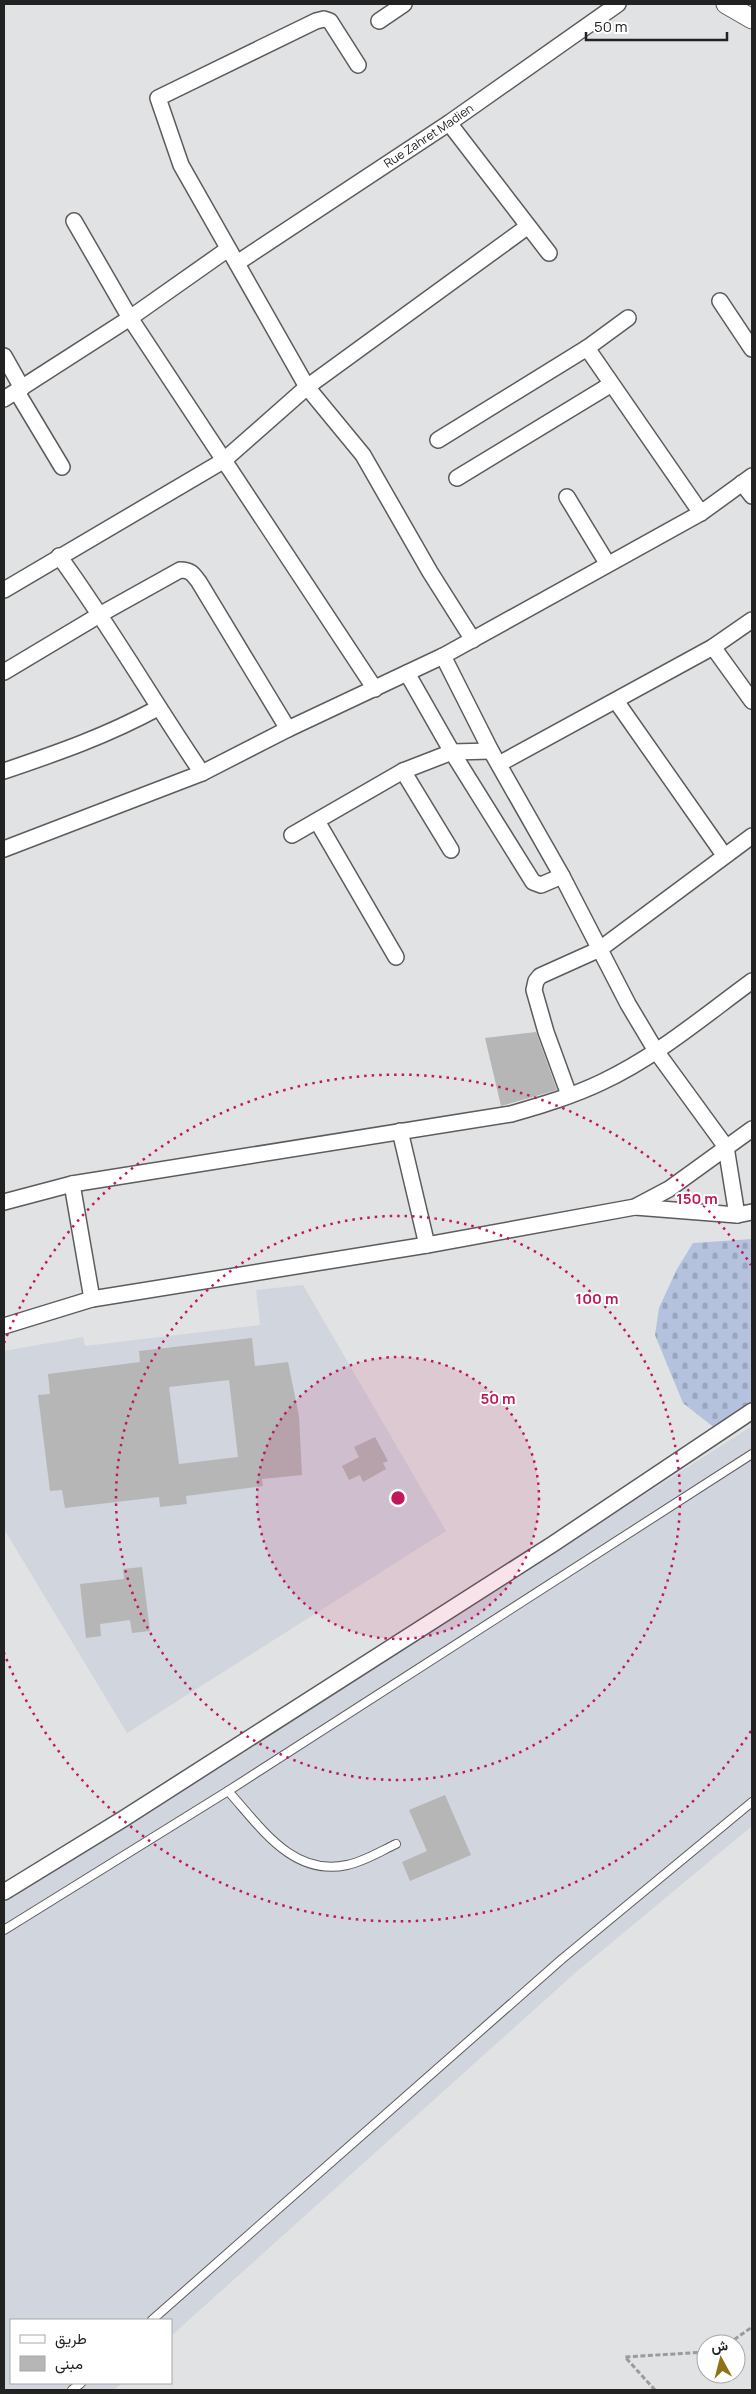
<svg xmlns="http://www.w3.org/2000/svg" width="756" height="2394" viewBox="0 0 756 2394" font-family="Manrope,Vazirmatn,sans-serif">
<style>
.built{fill:#d1d5dd}
.cemetery{fill:url(#cemetery-stones)}
.building{fill:#b6b6b7;fill-rule:evenodd}
.lines{fill:none;stroke-linecap:round;stroke-linejoin:round}
.service-casing{stroke:#5c5c5d;stroke-width:10}
.minor-casing{stroke:#5c5c5d;stroke-width:18}
.tertiary-casing{stroke:#5c5c5d;stroke-width:21}
.path{stroke:#9a9b9c;stroke-width:3;stroke-dasharray:5 2.5;stroke-linecap:butt}
.service{stroke:#fff;stroke-width:8}
.minor{stroke:#fff;stroke-width:15}
.tertiary{stroke:#fff;stroke-width:19}
.ring{fill:none;stroke:#c2185b;stroke-width:2.5;stroke-dasharray:2.5 5}
.labels{text-anchor:middle;stroke-width:4;stroke-linejoin:round;paint-order:stroke}
.street-label{font-size:12px;fill:#222223;stroke:#fff}
.centre{fill:#c2185b;stroke:#fff;stroke-width:2.5}
.ring-label{font-size:15px;text-anchor:middle;font-weight:bold;fill:#c2185b;stroke:#fff;stroke-width:4;stroke-linejoin:round;paint-order:stroke}
</style>
<defs>
<pattern id="cemetery-stones" width="16" height="16" patternUnits="userSpaceOnUse" patternTransform="scale(1.25)"><rect width="16" height="16" fill="#b5c2de"/><path d="M2 7V4a2 2 0 0 1 4 0v3zM10 15v-3a2 2 0 0 1 4 0v3z" fill="#9ba6be"/></pattern>
</defs>
<rect width="100%" height="100%" fill="#e1e2e3"/>
<g class="built">
<path d="M303,1285L446,1531L127,1733L4,1529V1351L83,1337L85,1346L260,1325L256,1290Z"/>
<path d="M752,1426V1826L575,1973L171,2336V2320H11V2383H122L114,2390H4V1903Z"/>
</g>
<path class="cemetery" d="M752,1239V1405L716,1429L683,1403L655,1335L659,1308L677,1269L693,1243Z"/>
<g class="building">
<path d="M536,1032L557,1090L501,1106L485,1038Z"/>
<path d="M252,1338L255,1366L288,1362L299,1416L302,1475L262,1479L263,1486L186,1496L187,1504L160,1507L159,1497L65,1508L62,1490L50,1491L38,1395L50,1394L48,1374L140,1362L139,1351ZM229,1380L238,1457L179,1464L169,1387Z"/>
<path d="M375,1437L388,1461L383,1463L386,1469L363,1482L360,1475L349,1480L342,1466L359,1457L354,1447Z"/>
<path d="M142,1567L150,1631L132,1633L130,1620L100,1624L101,1636L86,1638L80,1584L124,1579L123,1569Z"/>
<path d="M445,1795L471,1855L410,1881L402,1862L427,1851L409,1810Z"/>
</g>
<g class="lines">
<g class="service-casing">
<g id="service">
<path d="M228,1791C260,1826 292,1877 347,1865C363,1862 381,1851 396,1844"/>
<path d="M4,1930L228,1791L752,1454"/>
<path d="M152,2320L562,1959L752,1802"/>
<path d="M72,2390L81,2383"/>
</g>
</g>
<g class="minor-casing">
<g id="minor">
<path d="M379,21L404,4"/>
<path d="M358,65L330,21L324,19L316,21L158,98L181,165L307,387L363,455L430,572L473,640"/>
<path d="M449,123L549,253"/>
<path d="M74,221L130,318L375,689"/>
<path id="s1" d="M237,263L449,123L618,4"/>
<path d="M720,301L752,349"/>
<path d="M587,348L701,513"/>
<path d="M4,356L22,388"/>
<path d="M17,392L62,467"/>
<path d="M4,399L130,318L228,249"/>
<path d="M438,440L587,348L628,318"/>
<path d="M457,478L610,385"/>
<path d="M742,483L752,496"/>
<path d="M567,497L607,563"/>
<path d="M59,556C110,626 153,701 202,773"/>
<path d="M4,590L223,461L307,387L527,227"/>
<path d="M713,647L752,701"/>
<path d="M443,656L491,751L562,876L628,1004L656,1051L726,1147L737,1215"/>
<path d="M4,672L101,614L180,570C191,570 193,574 199,582L288,729"/>
<path d="M407,673L452,752L533,882L541,885L562,876"/>
<path d="M616,701L724,855"/>
<path d="M499,764L713,647L752,620"/>
<path d="M4,771C60,752 106,736 158,708"/>
<path d="M403,771L451,850"/>
<path d="M317,821L396,957"/>
<path d="M292,835L403,771L452,752L491,751"/>
<path d="M4,849L202,773L288,729L443,656L701,513L752,476"/>
<path d="M569,1095L546,1032L534,990L536,981L540,976L600,949L752,836"/>
<path d="M400,1131L427,1245"/>
<path d="M72,1184L92,1299"/>
<path d="M4,1202L72,1184L511,1114C542,1105 573,1096 602,1082C656,1057 704,1016 752,981"/>
<path d="M635,1207L737,1215L752,1212"/>
<path d="M4,1326L92,1299L427,1245L635,1207L669,1189L752,1129"/>
<path d="M4,1892L123,1819L553,1544L752,1411"/>
</g>
</g>
<g class="tertiary-casing">
<path id="tertiary" d="M726,4L752,19"/>
</g>
<g class="path">
<path d="M728,2344L752,2327"/>
<path d="M655,2390L625,2357L706,2352"/>
</g>
<use href="#service" class="service"/>
<use href="#minor" class="minor"/>
<use href="#tertiary" class="tertiary"/>
</g>
<circle cx="398" cy="1498" r="141" fill="#c2185b" fill-opacity=".12"/>
<g class="ring">
<circle cx="398" cy="1498" r="141"/>
<circle cx="398" cy="1498" r="282"/>
<path d="M751 1731A423 423 0 0 1 4 1653M4 1343A423 423 0 0 1 751 1265"/>
</g>
<g class="labels">
<g class="street-label">
<text dy="4" stroke="none"><textPath href="#s1" startOffset="230">Rue Zahret Madien</textPath></text>
</g>
</g>
<circle cx="398" cy="1498" r="8" class="centre"/>
<g class="ring-label">
<text x="697" y="1204">150 m</text>
<text x="597" y="1304">100 m</text>
<text x="498" y="1404">50 m</text>
</g>
<rect width="756" height="2394" fill="none" stroke="#222223" stroke-width="10"/>
<rect x="10" y="2319" width="162" height="65" fill="#ffffff" stroke="#a7a7a7"/>
<rect x="20" y="2335" width="25" height="8" fill="#ffffff" stroke="#a7a7a7"/>
<text x="55" y="2344" font-size="15" fill="#222223">طريق</text>
<rect x="20" y="2356" width="25" height="15" fill="#b6b6b7" stroke="#a7a7a7"/>
<text x="55" y="2369" font-size="15" fill="#222223">مبنى</text>
<g transform="translate(721 2359) rotate(353)"><circle r="24" fill="#ffffff" stroke="#a7a7a7"/>
<path d="M0-4L9 19L0 12L-9 19Z" fill="#907117"/>
<text y="-8" font-size="14" font-weight="bold" text-anchor="middle" fill="#222223">ش</text>
</g>
<path d="M586 32v8h141v-8" fill="none" stroke="#222223" stroke-width="2.5"/>
<text x="594" y="32" font-size="15" fill="#222223" stroke="#ffffff" stroke-width="4" paint-order="stroke">50 m</text>
</svg>
